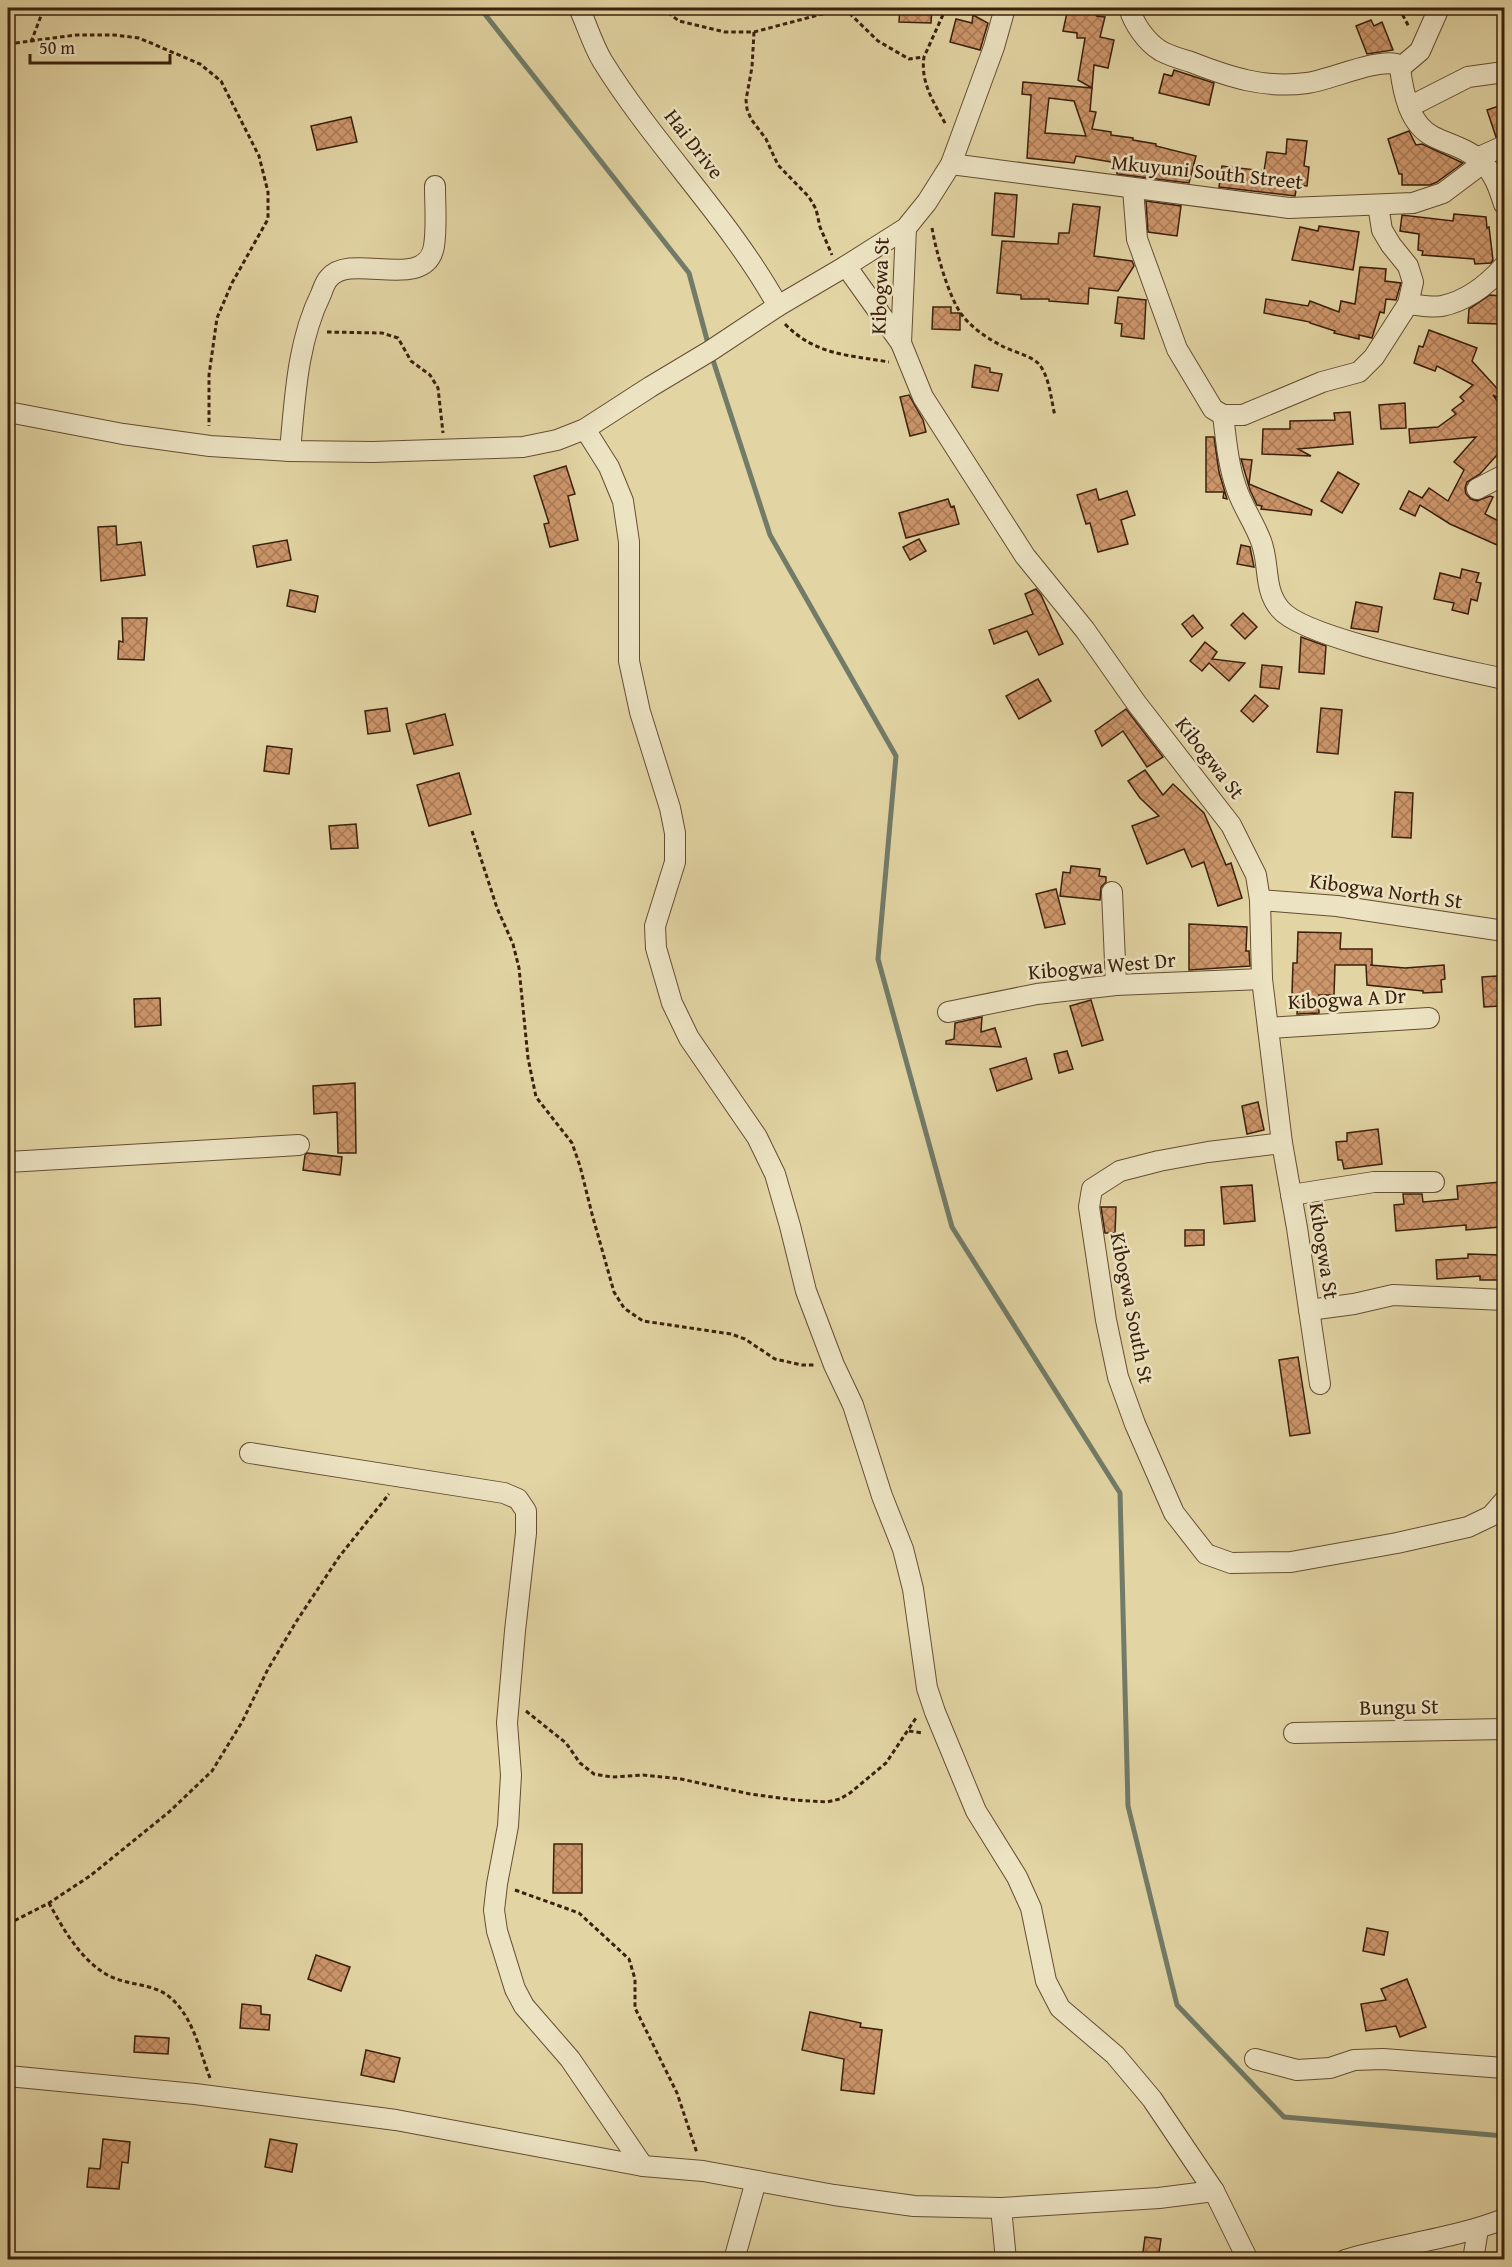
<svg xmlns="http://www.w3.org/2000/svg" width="1512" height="2267" viewBox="0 0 1512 2267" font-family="'Gentium Book Plus',serif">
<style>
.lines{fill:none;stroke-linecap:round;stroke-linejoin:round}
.stream{stroke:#717b68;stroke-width:5}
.building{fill:url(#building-cross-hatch);stroke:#3b200c;stroke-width:1.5;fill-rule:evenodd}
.street-casing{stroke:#654d32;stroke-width:22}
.path{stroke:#3b200c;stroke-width:3;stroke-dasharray:4.5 3;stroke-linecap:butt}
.street{stroke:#ece3c3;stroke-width:20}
.labels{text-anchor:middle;stroke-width:5;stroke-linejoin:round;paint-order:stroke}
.street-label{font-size:21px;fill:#3b200c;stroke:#ece3c3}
</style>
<defs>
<pattern id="building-cross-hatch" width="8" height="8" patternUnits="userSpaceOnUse" patternTransform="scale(1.5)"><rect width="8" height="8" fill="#cd966b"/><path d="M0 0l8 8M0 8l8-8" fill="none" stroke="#a87a56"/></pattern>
</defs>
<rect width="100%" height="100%" fill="#e2d4a3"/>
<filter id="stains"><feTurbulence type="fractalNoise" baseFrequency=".00333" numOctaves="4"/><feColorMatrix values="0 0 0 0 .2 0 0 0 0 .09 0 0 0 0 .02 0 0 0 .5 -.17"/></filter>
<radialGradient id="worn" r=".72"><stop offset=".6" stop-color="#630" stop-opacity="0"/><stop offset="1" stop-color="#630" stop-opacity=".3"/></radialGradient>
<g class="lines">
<path class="stream" d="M480,8L689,273L710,351L770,535L896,756L878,959L952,1227L1120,1493L1128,1806L1177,2005L1284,2117L1504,2136"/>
</g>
<g class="building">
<path d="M900,8H932L931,23L899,22Z"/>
<path d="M1068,8H1099L1097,16L1105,17L1100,37L1114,40L1108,68L1094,65L1092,88L1078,80L1085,38H1077V33L1063,31Z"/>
<path d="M973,15L988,23L980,50L950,42L956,19L972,23Z"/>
<path d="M1371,20L1374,26L1382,22L1393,50L1367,54L1356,26Z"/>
<path d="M1174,70L1214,83L1209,105L1159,93L1164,74L1172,76Z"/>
<path d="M1023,82L1092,88L1090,111L1096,112L1092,129L1111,132V135L1133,138V140L1156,144V146L1196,156L1189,183L1117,174V163L1076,156L1074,163L1027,158L1031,95L1022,94ZM1049,98L1074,101L1086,136L1045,133Z"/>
<path d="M1502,105L1504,113V134L1496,137L1487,110Z"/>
<path d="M351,117L357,142L317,150L311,126Z"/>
<path d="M1409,131L1416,145L1422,144L1463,163L1437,182L1430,185H1402V174H1399L1388,139Z"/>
<path d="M1287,139L1307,141L1304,166L1309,167L1307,186L1297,185L1295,196L1219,187L1222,166L1264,171L1267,152L1286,154Z"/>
<path d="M995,193L1017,195L1014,237L992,235Z"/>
<path d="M1146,201L1181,206L1177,236L1148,232Z"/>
<path d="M1073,204L1100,207L1094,256L1132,261L1134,266L1118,291L1089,288L1088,304L1049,301V299H1021V295L997,293L1002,241L1058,244L1059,233H1069Z"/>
<path d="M1454,214L1486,217L1487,228L1489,227L1493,260L1491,263L1475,264L1474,259L1422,255L1423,251L1418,250L1419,234L1400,231L1402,215L1453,221Z"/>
<path d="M1319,226L1359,232L1353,270L1292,260L1300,227L1318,231Z"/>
<path d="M1360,267L1386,269L1385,281L1401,283L1396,300L1386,299L1384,313L1380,312L1372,338L1359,335V339L1334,333L1335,331L1310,323V322L1264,313L1266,299L1308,306L1310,301L1339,312L1341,301L1355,304Z"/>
<path d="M1490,295L1501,296L1500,324L1468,323L1469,309Z"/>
<path d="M1118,297L1146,300L1144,339L1121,336L1122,324L1115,323Z"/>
<path d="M933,307H951V313H960V330L932,329Z"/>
<path d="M1429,330L1477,348L1472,361L1504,396V401L1493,395L1504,410V447L1480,474L1467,482L1465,488L1466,494L1471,499L1477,501L1490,496L1493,497L1485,514L1504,524V528L1497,545L1450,524L1420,505L1415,516L1400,509L1409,491L1422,498L1429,488L1448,501L1464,470L1454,462L1476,437L1410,443L1409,429L1438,427L1456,414L1452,410L1464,401L1460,397L1473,385L1437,366L1435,371L1414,363L1419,346L1423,347Z"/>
<path d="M975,365L990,368V372L1002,374L998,391L972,387Z"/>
<path d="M909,395L923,420L926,432L910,436L900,397Z"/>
<path d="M1405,403L1406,428L1381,429L1379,405Z"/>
<path d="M1350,412L1353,444L1298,449L1311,456L1262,454L1263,429H1290V421L1335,420L1334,413Z"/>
<path d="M1206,437H1214L1219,472L1227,499L1223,498L1224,492H1206Z"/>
<path d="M1241,459L1252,460L1249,484L1312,510L1311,515L1261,509L1262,506L1257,505L1250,490Z"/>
<path d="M566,466L575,494L568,496L578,540L550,547L544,524L549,523L534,476Z"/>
<path d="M1338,472L1359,484L1342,513L1321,501Z"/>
<path d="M1096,489L1099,500L1127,491L1135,515L1121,520L1128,544L1098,552L1090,523L1086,524L1077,495Z"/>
<path d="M948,499L951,507L954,506L959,524L906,538L899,513Z"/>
<path d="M116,526L117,545L141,542L145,575L101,581L98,527Z"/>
<path d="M919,539L926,551L910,560L903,547Z"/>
<path d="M287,540L291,560L257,567L253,546Z"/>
<path d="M1241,545L1250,547L1254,567L1237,564Z"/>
<path d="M1462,569L1479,573L1476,582L1481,583L1477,601L1471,599L1468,614L1452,610L1454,603L1434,599L1440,573L1460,578Z"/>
<path d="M1036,589L1041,595L1063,644L1039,655L1027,631L994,644L989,630L1033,614L1025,594Z"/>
<path d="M290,590L318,596L315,612L287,606Z"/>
<path d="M1356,602L1382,607L1378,632L1351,628Z"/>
<path d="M1243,613L1257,627L1245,639L1231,625Z"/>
<path d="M1193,615L1203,628L1192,637L1182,624Z"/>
<path d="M122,618H147L144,660L118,659L119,641L123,642Z"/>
<path d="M1301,637L1326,646L1324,674L1299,672Z"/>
<path d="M1205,642L1217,652L1212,659L1245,663L1229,681L1209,663L1202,671L1190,661Z"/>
<path d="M1262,665L1282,667L1279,689L1260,687Z"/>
<path d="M1038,679L1051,701L1019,719L1006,696Z"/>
<path d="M1255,695L1268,706L1253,722L1241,711Z"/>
<path d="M387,708L390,731L368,734L365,711Z"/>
<path d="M1321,708L1342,710L1338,754L1317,752Z"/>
<path d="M1126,709L1163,757L1147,767L1123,731L1102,746L1095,731Z"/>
<path d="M445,714L453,745L414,754L406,724Z"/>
<path d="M267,746L292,749L289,774L264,771Z"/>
<path d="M1145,770L1163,795L1173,784L1204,813L1226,865L1231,863L1242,898L1218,906L1204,862L1192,867L1184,849L1147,864L1132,826L1159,816L1140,798L1128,781Z"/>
<path d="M459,773L471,814L429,826L417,785Z"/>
<path d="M1395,792L1413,793L1411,838L1392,837Z"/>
<path d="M356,824L358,848L331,849L329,826Z"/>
<path d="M1071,866L1100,869L1099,876L1106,877V882L1101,887L1100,900L1060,896L1063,872L1070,873Z"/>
<path d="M1056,889L1065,924L1045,928L1036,894Z"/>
<path d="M1189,924L1247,927L1246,951H1249L1250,966L1189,970Z"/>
<path d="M1298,932L1341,933L1340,949H1372V965H1370L1405,968L1444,965L1445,979L1441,980L1442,992L1423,993V991L1367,985L1366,965H1335L1334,995H1319V1013L1297,1014L1298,994H1292L1293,963H1297Z"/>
<path d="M1497,976L1499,1006L1484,1007L1482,977Z"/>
<path d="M160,998L161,1025L135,1027L134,999Z"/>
<path d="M1091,1000L1103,1040L1082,1046L1070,1006Z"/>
<path d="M982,1017L981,1032L995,1028L1001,1047L946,1044V1041L954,1039L955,1023Z"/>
<path d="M1067,1051L1073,1069L1059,1073L1054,1054Z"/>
<path d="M1026,1058L1032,1079L997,1091L990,1069Z"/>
<path d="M355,1083L356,1153H338L337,1112L314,1114L313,1086Z"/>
<path d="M1258,1102L1264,1130L1247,1134L1242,1106Z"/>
<path d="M1378,1129L1382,1164L1344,1169L1342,1160H1338L1336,1142L1347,1141V1133Z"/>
<path d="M307,1153L342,1157L340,1175L303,1170L305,1155Z"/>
<path d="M1500,1182L1502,1207L1498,1208L1500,1227L1466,1230V1225L1396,1231L1394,1205L1404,1204L1403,1194H1422L1423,1202L1458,1199L1457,1186Z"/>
<path d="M1252,1185L1255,1221L1224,1224L1221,1187Z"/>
<path d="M1101,1207H1116L1115,1233H1105Z"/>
<path d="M1185,1230H1204V1245L1185,1246Z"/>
<path d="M1468,1254L1502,1255V1280H1480V1276L1437,1279L1436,1260L1468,1258Z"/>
<path d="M1298,1357L1310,1433L1290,1436L1279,1360Z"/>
<path d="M554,1844H582V1893H553Z"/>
<path d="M1367,1928L1388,1932L1384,1955L1363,1951Z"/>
<path d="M316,1955L350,1967L341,1991L308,1979Z"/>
<path d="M1407,1979L1426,2027L1400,2037L1396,2026L1366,2031L1361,2004L1386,2000L1381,1989Z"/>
<path d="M242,2004L261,2006V2014L270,2015L269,2030L240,2028Z"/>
<path d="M810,2012L861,2023L860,2027L882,2030L874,2094L841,2090L844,2059L802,2050Z"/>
<path d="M135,2036L169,2038L168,2054L134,2052Z"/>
<path d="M366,2050L400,2058L394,2082L361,2075Z"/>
<path d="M103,2139L130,2142L128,2163L122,2162L119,2189L87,2187L89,2168L100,2169Z"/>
<path d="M270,2139L297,2144L292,2172L265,2167Z"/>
<path d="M1145,2237L1161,2239L1158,2259H1142Z"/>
</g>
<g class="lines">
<g class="street-casing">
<g id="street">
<path d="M579,8C587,25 593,46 603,62C656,147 729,218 778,306"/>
<path d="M1129,8C1134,24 1146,42 1161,51C1170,56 1181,59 1191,62C1229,77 1265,89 1307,83C1330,80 1375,59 1396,64L1400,68C1403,92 1409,125 1434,137C1451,145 1469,149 1483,163C1495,175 1499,189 1504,204"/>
<path d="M1400,68L1420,51L1439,8"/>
<path d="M1409,107L1468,77L1504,72"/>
<path d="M1477,158L1504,146"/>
<path d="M951,164L1289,208L1413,203L1443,193L1483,163"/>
<path d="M1133,189L1137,239L1177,349L1213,409L1223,415H1243L1322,382L1359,372L1374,357L1408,304L1413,282L1408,266L1391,245L1382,230L1378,205"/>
<path d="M906,228L901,343L923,397L1025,556L1085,630L1137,704L1231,825L1256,875L1260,900L1262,979L1282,1143L1297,1228L1320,1384"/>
<path d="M846,266L901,343"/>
<path d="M1408,304C1419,305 1432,308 1442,306C1466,301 1488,284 1504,266"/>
<path d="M8,412L123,434L210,446L290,451L373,452L523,447L557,440L585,429L650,387L710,351L778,306L846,266L906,228L927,202L951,164L994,47L1005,8"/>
<path d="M1223,415C1226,439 1228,464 1236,487C1242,506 1254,522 1261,541C1270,564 1263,589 1280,609C1304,639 1461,669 1504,679"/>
<path d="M585,429L609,467L623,501L629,542V661L640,712L670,808L675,833V862L655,926L656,948L672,1003L689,1038L757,1137L775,1174L790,1226L806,1291L834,1365L853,1405L882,1496L903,1549L913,1589L927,1688L935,1712L976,1811L1017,1877L1031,1908L1046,1981L1060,2008L1115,2055L1152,2099L1214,2191L1248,2260"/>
<path d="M290,451C295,398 297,343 321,294C323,289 325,282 329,278C351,251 426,293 434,246C437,227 435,205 435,186"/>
<path d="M1477,489L1504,475"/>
<path d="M1112,892L1116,985"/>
<path d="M1260,900L1337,906L1504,931"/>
<path d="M948,1012L1037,994L1116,985L1262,979"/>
<path d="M1268,1028L1429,1018"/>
<path d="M1282,1143L1208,1152L1159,1161L1120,1171L1092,1189L1089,1207L1106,1320L1118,1377L1135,1424L1174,1513L1206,1554L1231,1563L1291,1562L1397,1543L1468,1527L1491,1516L1504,1501"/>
<path d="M8,1162L299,1145"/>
<path d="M1291,1195L1374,1182H1434"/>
<path d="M1309,1310L1354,1304L1393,1295L1504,1300"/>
<path d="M250,1453L504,1493L518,1499L526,1511V1533L515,1631L507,1723L511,1775L508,1826L497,1884L494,1910L497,1931L515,1989L524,2006L570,2059L643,2166"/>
<path d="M1294,1733L1504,1729"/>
<path d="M1255,2059L1297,2070L1330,2068L1354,2060L1383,2059L1504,2068"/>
<path d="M8,2076L195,2094L396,2120L643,2166L703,2171L834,2195L914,2206L1001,2208L1159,2198L1214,2191"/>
<path d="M1001,2208L1006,2260"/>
<path d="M734,2260L756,2181"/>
<path d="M1345,2260C1398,2244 1453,2239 1504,2219"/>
<path d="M1473,2260L1478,2229"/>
</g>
</g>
<g class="path">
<path d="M631,8H632"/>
<path d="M662,8L679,21L725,32H754L845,8"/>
<path d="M844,8L878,41L909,59L924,57"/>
<path d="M946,8L924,57C920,83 935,104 946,125"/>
<path d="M1399,8L1409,27"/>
<path d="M754,32L752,67L746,100L747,109L751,119L766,139L778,165L809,197L816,209L820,227L832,255"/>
<path d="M31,42L44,8"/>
<path d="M8,44L76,35H114L139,38L200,64L221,81L259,156L268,192V219L232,283L217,318L209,375V426"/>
<path d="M932,228C936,251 948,296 962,315C972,328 987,338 1002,346C1013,352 1030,355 1039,364C1050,378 1051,400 1055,416"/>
<path d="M785,324C815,355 848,355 889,362"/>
<path d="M327,332L382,333L398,338L411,361L430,375L438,388L443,433"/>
<path d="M472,831L497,908L513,944L519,968L528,1058L536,1097L572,1143L580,1166L592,1214L614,1292L624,1308L643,1321L731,1334L745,1339L775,1359L802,1365H815"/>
<path d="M526,1711L566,1743L580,1763L594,1774L612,1777L643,1775L681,1779L750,1794L795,1800L827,1802L840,1799L850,1793L886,1763L916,1718"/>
<path d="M909,1731L923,1733"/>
<path d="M515,1890L579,1913L629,1959L635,1979V2008L677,2093L697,2153"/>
<path d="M49,1903C63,1929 84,1966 114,1978C134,1986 157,1984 173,2000C194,2020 200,2052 210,2078"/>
<path d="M8,1924L49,1903L90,1876L169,1812L212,1771L242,1722L268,1669L296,1622L339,1557L389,1494"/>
</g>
<use href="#street" class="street"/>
</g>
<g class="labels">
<g class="street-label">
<text transform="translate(694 144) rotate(52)" y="7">Hai Drive</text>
<text transform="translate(1207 172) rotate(6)" y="7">Mkuyuni South Street</text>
<text transform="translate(880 286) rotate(-88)" y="7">Kibogwa St</text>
<text transform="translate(1210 758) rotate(52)" y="7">Kibogwa St</text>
<text transform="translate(1386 891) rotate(8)" y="7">Kibogwa North St</text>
<text transform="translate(1102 966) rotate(-5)" y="7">Kibogwa West Dr</text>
<text transform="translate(1347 999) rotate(-3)" y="7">Kibogwa A Dr</text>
<text transform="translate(1324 1251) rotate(81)" y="7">Kibogwa St</text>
<text transform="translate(1132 1308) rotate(79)" y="7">Kibogwa South St</text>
<text transform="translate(1399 1707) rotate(-1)" y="7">Bungu St</text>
</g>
</g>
<rect width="1512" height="2267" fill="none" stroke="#e2d4a3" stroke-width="30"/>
<rect x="9" y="9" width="1494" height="2249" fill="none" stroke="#3b200c" stroke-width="3"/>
<rect x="15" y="15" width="1482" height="2237" fill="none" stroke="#3b200c" stroke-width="1.5"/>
<path d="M30 54v9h140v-9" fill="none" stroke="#3b200c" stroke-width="3"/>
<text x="39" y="54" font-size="18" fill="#3b200c" stroke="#ece3c3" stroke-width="4.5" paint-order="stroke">50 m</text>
<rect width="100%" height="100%" filter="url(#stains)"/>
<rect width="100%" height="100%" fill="url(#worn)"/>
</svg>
